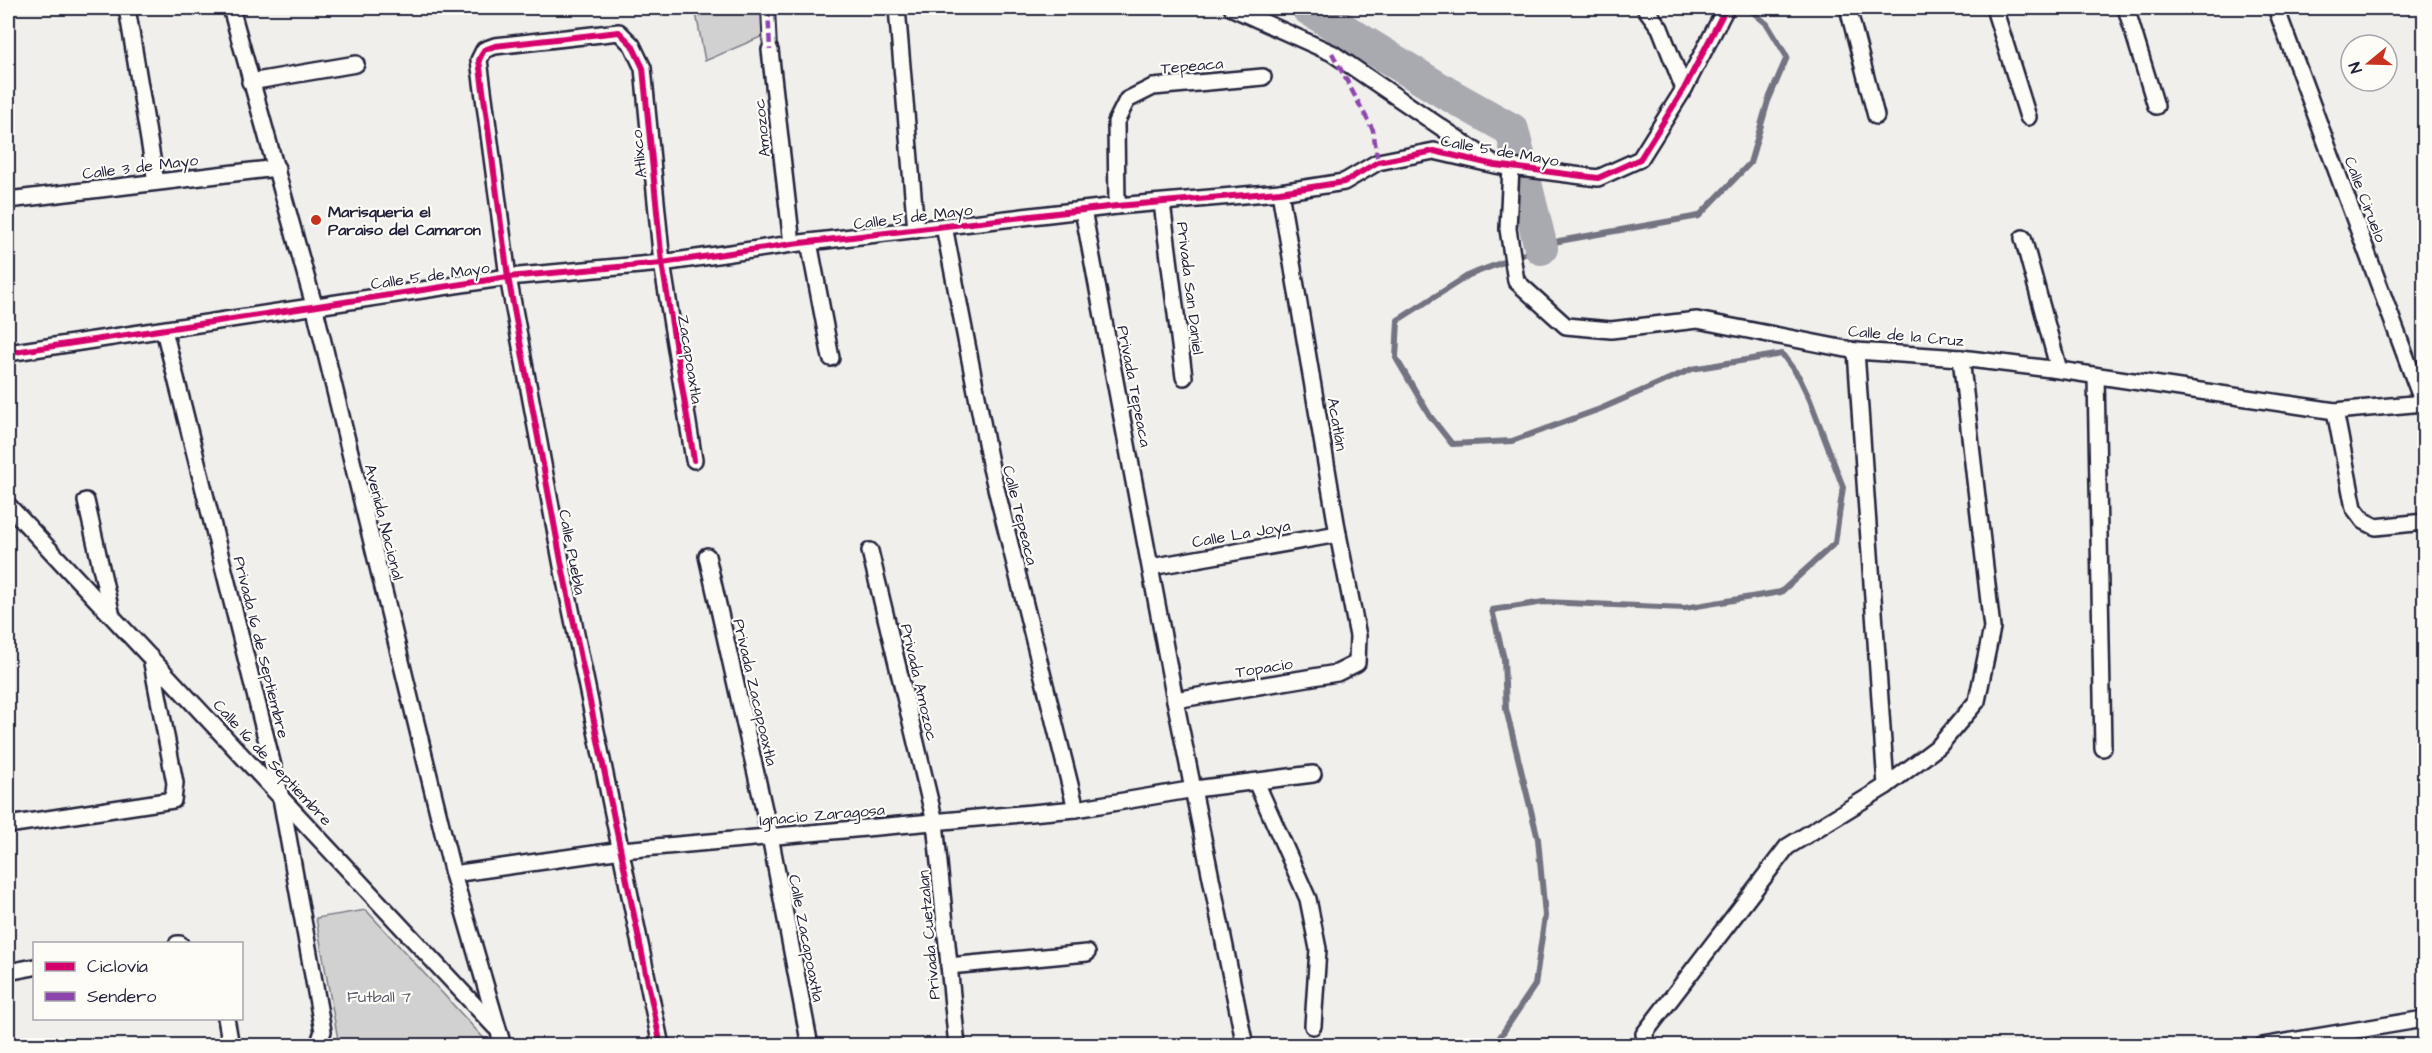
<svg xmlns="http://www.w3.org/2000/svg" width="2432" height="1053" viewBox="0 0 2432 1053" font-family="'Architects Daughter',sans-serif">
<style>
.green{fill:#d2d1d1;stroke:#7a7a86;stroke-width:1.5}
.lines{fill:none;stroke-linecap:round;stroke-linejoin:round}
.stream{stroke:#737381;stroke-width:6}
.river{stroke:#a9a9b0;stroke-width:34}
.pedestrian-casing{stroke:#22223b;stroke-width:16}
.minor-casing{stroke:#22223b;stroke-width:20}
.pedestrian{stroke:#fdfcf7;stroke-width:12}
.minor{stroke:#fdfcf7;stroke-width:15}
.quiet{stroke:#8e44ad;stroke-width:4.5;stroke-dasharray:9 4.5;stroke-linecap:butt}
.cycleway-casing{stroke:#fdfcf7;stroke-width:10}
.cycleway{stroke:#d6006c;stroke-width:6}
.poi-dot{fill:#c8321e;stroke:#fdfcf7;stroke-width:2}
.labels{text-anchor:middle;stroke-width:4.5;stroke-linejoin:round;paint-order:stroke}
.street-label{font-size:16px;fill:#22223b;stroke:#fdfcf7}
.poi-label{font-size:16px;font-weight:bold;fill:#22223b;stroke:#fdfcf7;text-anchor:start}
.park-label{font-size:16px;fill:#575768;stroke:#fdfcf7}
</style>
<rect width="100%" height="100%" fill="#f0efec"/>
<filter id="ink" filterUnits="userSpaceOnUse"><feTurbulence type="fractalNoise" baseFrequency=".0167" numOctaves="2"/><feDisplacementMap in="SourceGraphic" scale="12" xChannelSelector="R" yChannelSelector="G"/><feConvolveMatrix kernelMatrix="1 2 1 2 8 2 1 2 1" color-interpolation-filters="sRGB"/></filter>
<g filter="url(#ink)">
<g class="green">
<path d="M695,8H778L764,9L763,36L705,61Z"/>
<path d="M366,910L490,1045H339L316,918Z"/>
</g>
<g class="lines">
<path class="stream" d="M1494,1046L1535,985L1545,916L1538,839L1506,709L1504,659L1492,610L1544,602L1685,608L1781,592L1835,543L1843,487L1810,400L1799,377L1782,354L1692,369L1600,409L1512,441L1452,444L1430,416L1396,358L1398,320L1469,275L1559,241L1699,216L1750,163L1768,101L1787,57L1767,24L1748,8"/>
<path class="river" d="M1308,8L1446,93L1512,130L1541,248"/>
<g class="pedestrian-casing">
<path id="pedestrian" d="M768,8L770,50"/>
</g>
<g class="minor-casing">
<g id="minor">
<path d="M127,8L156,182"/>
<path d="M231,8L314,305L453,874L503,1046"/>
<path d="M897,8L916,230"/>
<path d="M1232,8L1332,53L1489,160"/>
<path d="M1645,8L1660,28L1684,89"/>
<path d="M1848,8L1876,116"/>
<path d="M1994,8L2028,117"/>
<path d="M2126,8L2156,106"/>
<path d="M2276,8L2423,403"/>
<path d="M770,50L792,244"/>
<path d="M250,82L356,64"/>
<path d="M1511,167L1508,229L1516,281L1566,326L1611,330L1697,320L1856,351L1961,358L2059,370L2335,411L2424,403"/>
<path d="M8,200L277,168"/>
<path d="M1162,203L1184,377"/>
<path d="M1117,206L1116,122L1127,100L1153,87L1263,77"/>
<path d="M1083,210L1175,700L1245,1046"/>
<path d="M944,226L991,468L1076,809"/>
<path d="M2023,238L2059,370"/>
<path d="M809,242L831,358"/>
<path d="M164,330L281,798L323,1031L318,1046"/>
<path d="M1856,351L1886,786"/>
<path d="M8,353L508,277L662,263L792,244L1117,206L1280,192L1344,182L1378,162L1434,151L1495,165L1598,178L1640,159L1684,89L1726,8"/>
<path d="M2096,376L2103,748"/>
<path d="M2335,411L2354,508L2364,521L2376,527L2424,522"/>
<path d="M86,501L112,616"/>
<path d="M8,505L495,1027"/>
<path d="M870,551L935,822L957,1046"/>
<path d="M707,556L770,836L810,1046"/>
<path d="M1151,567L1338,534"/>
<path d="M1175,700L1337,673L1357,663L1358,636L1338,534L1280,192"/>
<path d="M1256,782L1308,899L1318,949L1313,1026"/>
<path d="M8,825L173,800L175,783L151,658"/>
<path d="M453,874L622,850L1076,809L1195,789L1313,774"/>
<path d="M177,944H180"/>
<path d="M949,966L1087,953"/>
<path d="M8,972L34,967"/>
<path d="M226,1018L231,1046"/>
<path d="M661,1046L562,566L508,277L479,60L484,50L495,46L619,32L632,45L643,68L662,263L694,460"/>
<path d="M1648,1046L1644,1034L1787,847L1886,786L1939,746L1977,701L1992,628L1961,358"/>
<path d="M2262,1046L2424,1019"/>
</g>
</g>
<use href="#pedestrian" class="pedestrian"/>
<use href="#minor" class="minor"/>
<g class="quiet">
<path d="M768,8L770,50"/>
<path d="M1332,53L1373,130L1378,162"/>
</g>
<g class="cycleway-casing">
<g id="cycleway">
<path d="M8,353L508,277L662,263L792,244L1117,206L1280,192L1344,182L1378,162L1434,151L1495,165L1598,178L1640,159L1684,89L1726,8"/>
<path d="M661,1046L562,566L508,277L479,60L484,50L495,46L619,32L632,45L643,68L662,263L694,460"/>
</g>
</g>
<use href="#cycleway" class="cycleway"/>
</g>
</g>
<circle class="poi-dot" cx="316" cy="220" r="6"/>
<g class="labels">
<g class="street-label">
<text transform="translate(1192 65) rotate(-5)" y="6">Tepeaca</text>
<text transform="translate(761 128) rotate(-96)" y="6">Amozoc</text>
<text transform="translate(1500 150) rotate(10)" y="6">Calle 5 de Mayo</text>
<text transform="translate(638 154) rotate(-96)" y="6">Atlixco</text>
<text transform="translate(140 166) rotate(-7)" y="6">Calle 3 de Mayo</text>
<text transform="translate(2366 199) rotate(69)" y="6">Calle Ciruelo</text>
<text transform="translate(913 216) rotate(-7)" y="6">Calle 5 de Mayo</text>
<text transform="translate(430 275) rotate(-8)" y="6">Calle 5 de Mayo</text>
<text transform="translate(1191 288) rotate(83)" y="6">Privada San Daniel</text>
<text transform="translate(1906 335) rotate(5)" y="6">Calle de la Cruz</text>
<text transform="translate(691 359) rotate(81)" y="6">Zacapoaxtla</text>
<text transform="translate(1135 386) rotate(79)" y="6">Privada Tepeaca</text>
<text transform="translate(1338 424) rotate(80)" y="6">Acatlán</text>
<text transform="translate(1021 515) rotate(76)" y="6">Calle Tepeaca</text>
<text transform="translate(385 522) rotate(76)" y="6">Avenida Nacional</text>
<text transform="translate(1241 533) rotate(-10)" y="6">Calle La Joya</text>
<text transform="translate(573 552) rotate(79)" y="6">Calle Puebla</text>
<text transform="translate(262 647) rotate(76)" y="6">Privada 16 de Septiembre</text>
<text transform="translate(1264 667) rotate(-9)" y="6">Topacio</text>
<text transform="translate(920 682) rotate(77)" y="6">Privada Amozoc</text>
<text transform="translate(756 692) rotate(77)" y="6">Privada Zacapoaxtla</text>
<text transform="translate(273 762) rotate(47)" y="6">Calle 16 de Septiembre</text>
<text transform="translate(822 814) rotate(-5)" y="6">Ignacio Zaragosa</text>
<text transform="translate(928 935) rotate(-95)" y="6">Privada Cuetzalan</text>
<text transform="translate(807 938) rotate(79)" y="6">Calle Zacapoaxtla</text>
</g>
<g class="poi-label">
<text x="328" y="217">Marisqueria el<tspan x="328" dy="18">Paraiso del Camaron</tspan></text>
</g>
<g class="park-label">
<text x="379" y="1002">Futball 7</text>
</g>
</g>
<rect width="2432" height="1053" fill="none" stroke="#fdfcf7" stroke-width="30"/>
<rect x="15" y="15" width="2402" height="1023" fill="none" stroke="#22223b" stroke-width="2" filter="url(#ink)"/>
<rect x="33" y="942" width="210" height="78" fill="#fdfcf7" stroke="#a5a5ac" stroke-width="1.5"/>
<rect x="45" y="962" width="30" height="9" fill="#d6006c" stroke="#a5a5ac" stroke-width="1.5"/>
<text x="87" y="972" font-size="18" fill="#22223b">Ciclovía</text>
<rect x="45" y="992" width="30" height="9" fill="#8e44ad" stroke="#a5a5ac" stroke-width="1.5"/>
<text x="87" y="1002" font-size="18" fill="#22223b">Sendero</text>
<g transform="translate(2369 63) rotate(251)"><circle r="28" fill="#fdfcf7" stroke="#a5a5ac" stroke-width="1.5"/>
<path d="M0-4.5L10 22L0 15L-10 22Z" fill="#c8321e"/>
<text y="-9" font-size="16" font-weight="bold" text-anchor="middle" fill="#22223b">N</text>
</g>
</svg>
